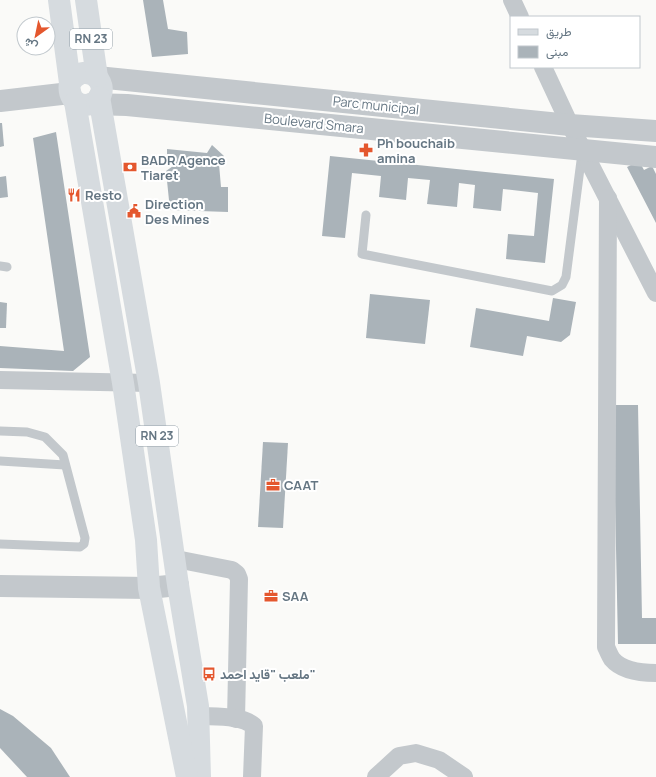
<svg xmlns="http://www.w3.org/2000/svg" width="656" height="777" viewBox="0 0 656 777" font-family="Manrope,Vazirmatn,sans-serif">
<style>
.building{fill:#aab3b9}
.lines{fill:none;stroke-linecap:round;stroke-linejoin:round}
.service{stroke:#c3c8cc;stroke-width:9}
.minor{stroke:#c3c8cc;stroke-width:18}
.tertiary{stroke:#c3c8cc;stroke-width:22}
.primary{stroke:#d6dbdf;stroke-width:22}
.labels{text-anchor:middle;stroke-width:4;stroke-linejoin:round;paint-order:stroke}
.shield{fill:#fff;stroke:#939fa8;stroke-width:1}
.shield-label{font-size:12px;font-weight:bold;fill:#657683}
.street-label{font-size:13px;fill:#657683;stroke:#fff}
.poi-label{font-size:13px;font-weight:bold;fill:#657683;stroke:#fff;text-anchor:start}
</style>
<rect width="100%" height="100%" fill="#fafaf8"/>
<g class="building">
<path d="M143,0H163L168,29L187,32L188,54L152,57Z"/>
<path d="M0,123H2L4,146L0,147Z"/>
<path d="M56,132L90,357L73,371L0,368V346L64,351L33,138Z"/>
<path d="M212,145L224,156L219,164L221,187H228V212L170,210L166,171L176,164L167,162V149L207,153Z"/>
<path d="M330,156L554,179L545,263L506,259L508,234L534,236L538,193L503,189L501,211L473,208L475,185L459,183L457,207L427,204L430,180L408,178L406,200L379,197L381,176L352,173L345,238L322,236Z"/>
<path d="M639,161L644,170L652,166L656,174V223L627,167Z"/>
<path d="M6,176L8,197L0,198V177Z"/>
<path d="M370,294L430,300L425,344L366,338Z"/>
<path d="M553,298L576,302L570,335L561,342L527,336L523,356L470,347L476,308L549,321Z"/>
<path d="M0,302L7,303L6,328H0Z"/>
<path d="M613,405H638L642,618H656V644H618Z"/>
<path d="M263,442L288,443L283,528L258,527Z"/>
<path d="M0,709L13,716L51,748L70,777H27L0,748Z"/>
</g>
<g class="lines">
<g class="service">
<path d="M366,215L362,254L552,291L562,285L566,277L582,153"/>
<path d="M0,266L7,267"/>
<path d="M0,431L27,432L45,437L63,455L85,538L84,544L80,547L0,544"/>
<path d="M0,461L65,465"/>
</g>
<g class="minor">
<path d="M512,0L520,17"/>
<path d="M543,67L570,125L656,293"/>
<path d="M608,198L606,647C608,651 610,656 612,659C622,671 642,673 656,673"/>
<path d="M0,380L149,383"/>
<path d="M176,559L232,570L237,574L239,579L236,719"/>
<path d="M199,716C215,717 242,715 254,726L252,777"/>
<path d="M376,777L399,756L416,753L439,760L464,777"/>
</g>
<g class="tertiary">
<path d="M97,77L570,125L656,131"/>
<path d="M0,101L70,93"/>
<path d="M91,104L127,105L656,157"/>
<path d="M0,586L149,588L178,585"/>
</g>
<g class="primary">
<path d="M59,0L70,83C68,93 73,105 85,105C90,105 95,103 98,99C112,81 83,60 70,83"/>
<path d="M86,0L97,77"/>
<path d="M99,97L149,383L178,585L198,706L200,777"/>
<path d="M75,102L123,383L146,540L149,588L187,777"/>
</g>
</g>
<defs>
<g id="pharmacy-bare" transform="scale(1.08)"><path d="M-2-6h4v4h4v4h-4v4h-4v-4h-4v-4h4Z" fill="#e4572e" stroke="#fff" stroke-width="2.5" paint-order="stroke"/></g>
<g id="bank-bare" transform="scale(1.08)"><path d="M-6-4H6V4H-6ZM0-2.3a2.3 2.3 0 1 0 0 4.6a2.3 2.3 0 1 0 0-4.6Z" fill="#e4572e" stroke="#fff" stroke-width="2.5" paint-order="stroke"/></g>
<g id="restaurant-bare" transform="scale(1.08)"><path d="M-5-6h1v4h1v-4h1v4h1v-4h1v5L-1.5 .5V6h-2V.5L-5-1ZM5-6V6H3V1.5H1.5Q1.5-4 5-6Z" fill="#e4572e" stroke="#fff" stroke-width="2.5" paint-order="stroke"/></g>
<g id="civic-bare" transform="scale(1.08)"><path d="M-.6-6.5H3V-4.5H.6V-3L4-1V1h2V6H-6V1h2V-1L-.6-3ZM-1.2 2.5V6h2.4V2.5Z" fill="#e4572e" stroke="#fff" stroke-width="2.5" paint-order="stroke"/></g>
<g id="office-bare" transform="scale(1.08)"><path d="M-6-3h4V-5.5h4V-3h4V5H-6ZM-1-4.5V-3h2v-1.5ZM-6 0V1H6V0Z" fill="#e4572e" stroke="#fff" stroke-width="2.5" paint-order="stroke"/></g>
<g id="bus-bare" transform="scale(1.08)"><path d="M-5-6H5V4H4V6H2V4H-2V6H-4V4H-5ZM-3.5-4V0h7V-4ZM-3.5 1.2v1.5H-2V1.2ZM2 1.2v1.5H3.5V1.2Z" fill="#e4572e" stroke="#fff" stroke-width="2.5" paint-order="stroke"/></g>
</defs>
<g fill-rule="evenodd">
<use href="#pharmacy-bare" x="366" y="150"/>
<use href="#bank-bare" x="130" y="167"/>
<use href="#restaurant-bare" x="74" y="195"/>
<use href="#civic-bare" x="134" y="211"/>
<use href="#office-bare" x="273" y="485"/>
<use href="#office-bare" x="271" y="596"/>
<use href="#bus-bare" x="209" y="674"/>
</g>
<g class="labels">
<g class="shield">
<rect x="70" y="29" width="42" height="20" rx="3"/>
<rect x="136" y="426" width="42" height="20" rx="3"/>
</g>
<g class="shield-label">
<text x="91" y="43">RN 23</text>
<text x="157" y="440">RN 23</text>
</g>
<g class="street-label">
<text transform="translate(376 105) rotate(6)" y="5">Parc municipal</text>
<text transform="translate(314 123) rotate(6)" y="5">Boulevard Smara</text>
</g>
<g class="poi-label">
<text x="377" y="148">Ph bouchaib<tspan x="377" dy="15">amina</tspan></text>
<text x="141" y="165">BADR Agence<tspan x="141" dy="15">Tiaret</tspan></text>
<text x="85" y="200">Resto</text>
<text x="145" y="209">Direction<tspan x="145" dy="15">Des Mines</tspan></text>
<text x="284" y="490">CAAT</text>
<text x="282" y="601">SAA</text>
<text x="220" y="679">ملعب "قايد احمد"</text>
</g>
</g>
<rect x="510" y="16" width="130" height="52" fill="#ffffff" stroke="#c1c8cd"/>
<rect x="518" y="29" width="20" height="6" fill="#d6dbdf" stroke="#c1c8cd"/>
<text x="546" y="36" font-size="12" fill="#657683">طريق</text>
<rect x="518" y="46" width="20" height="12" fill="#aab3b9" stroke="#c1c8cd"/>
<text x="546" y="56" font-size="12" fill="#657683">مبنى</text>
<g transform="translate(36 36) rotate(213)"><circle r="19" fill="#ffffff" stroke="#c1c8cd"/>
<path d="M0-3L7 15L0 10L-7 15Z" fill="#e4572e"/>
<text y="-6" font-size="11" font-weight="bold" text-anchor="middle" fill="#657683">ش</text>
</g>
</svg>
